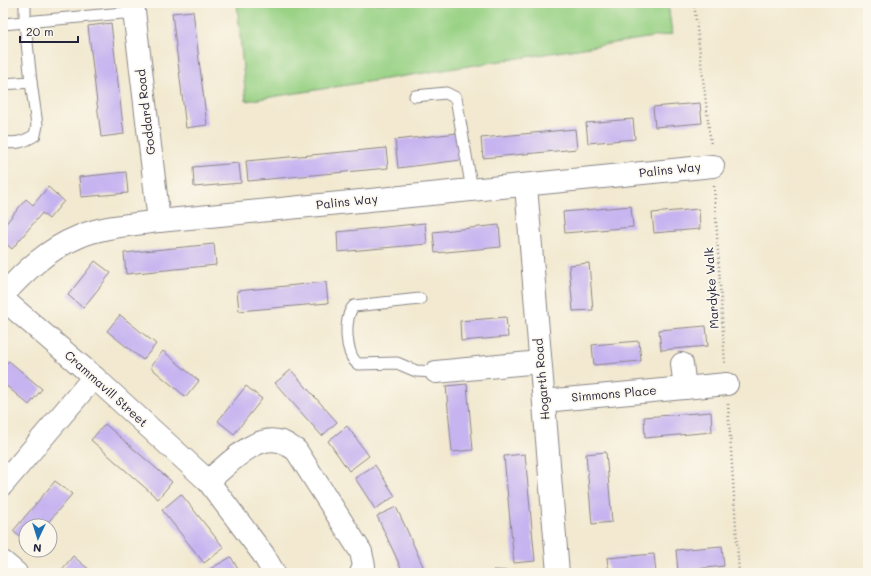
<svg xmlns="http://www.w3.org/2000/svg" width="871" height="576" viewBox="0 0 871 576" font-family="Mali,sans-serif">
<style>
.green{fill:#99d285;stroke:#5e7a60}
.building{fill:#c6b4f0}
.lines{fill:none;stroke-linecap:round;stroke-linejoin:round}
.service-casing{stroke:#8a8686;stroke-width:13}
.minor-casing{stroke:#8a8686;stroke-width:24}
.tertiary-casing{stroke:#8a8686;stroke-width:24}
.path{stroke:#8a8686;stroke-width:2.5;stroke-dasharray:1 3;stroke-linecap:butt}
.service{stroke:#fff;stroke-width:11}
.minor{stroke:#fff;stroke-width:22}
.tertiary{stroke:#fff;stroke-width:22}
.labels{text-anchor:middle;stroke-width:3.5;stroke-linejoin:round;paint-order:stroke}
.street-label{font-size:12px;fill:#22223b;stroke:#fbf7ec}
</style>
<rect width="100%" height="100%" fill="#fbf7ec"/>
<filter id="ink" filterUnits="userSpaceOnUse"><feTurbulence type="fractalNoise" baseFrequency=".025" numOctaves="2"/><feDisplacementMap in="SourceGraphic" scale="8" xChannelSelector="R" yChannelSelector="G"/><feConvolveMatrix kernelMatrix="1 2 1 2 8 2 1 2 1" color-interpolation-filters="sRGB"/></filter>
<filter id="wash" filterUnits="userSpaceOnUse"><feTurbulence type="fractalNoise" baseFrequency=".012" numOctaves="4" result="noise"/><feDisplacementMap in="SourceGraphic" scale="16" xChannelSelector="R" yChannelSelector="G"/><feGaussianBlur stdDeviation="0.9" result="paint"/><feColorMatrix in="noise" values="0 0 0 0 0 0 0 0 0 0 0 0 0 0 0 0 0 1.4 0 .05"/><feComposite in="paint" operator="in"/></filter>
<g filter="url(#wash)">
<rect width="100%" height="100%" fill="#f2e9d0"/>
<path class="green" d="M237,3H668L672,34L246,101Z"/>
<g id="blocks">
<g class="building">
<path d="M193,11L207,125L186,128L172,13Z"/>
<path d="M111,23L124,134L101,137L88,26Z"/>
<path d="M700,103L702,123L655,127L653,107Z"/>
<path d="M633,119L635,139L588,143L586,123Z"/>
<path d="M575,129L577,149L483,158L481,138Z"/>
<path d="M458,133L461,160L398,168L395,140Z"/>
<path d="M386,148L388,168L248,181L246,161Z"/>
<path d="M239,163L241,183L194,187L193,167Z"/>
<path d="M126,172L128,193L81,197L79,177Z"/>
<path d="M48,187L64,201L49,219L42,213L12,249L3,241V227L26,199L33,205Z"/>
<path d="M631,206L633,227L565,233L563,212Z"/>
<path d="M699,209L700,229L654,233L652,213Z"/>
<path d="M425,223L427,244L338,252L337,232Z"/>
<path d="M499,225L501,247L435,253L433,232Z"/>
<path d="M214,244L216,265L126,274L124,253Z"/>
<path d="M95,261L111,273L83,308L68,295Z"/>
<path d="M589,263L593,310L573,311L569,265Z"/>
<path d="M326,282L328,303L239,311L237,291Z"/>
<path d="M120,315L156,344L143,360L107,331Z"/>
<path d="M506,317L508,337L461,341L460,321Z"/>
<path d="M706,326L708,346L661,350L659,330Z"/>
<path d="M639,341L641,361L594,365L592,345Z"/>
<path d="M163,351L199,381L186,397L150,367Z"/>
<path d="M9,361L42,389L29,405L3,383V367Z"/>
<path d="M291,370L337,422L322,436L275,383Z"/>
<path d="M467,384L473,450L452,452L446,386Z"/>
<path d="M246,386L262,399L234,434L218,421Z"/>
<path d="M711,412L712,432L645,438L644,417Z"/>
<path d="M105,424L172,482L158,499L91,440Z"/>
<path d="M347,426L369,456L349,471L328,441Z"/>
<path d="M606,452L612,522L592,524L586,454Z"/>
<path d="M525,454L535,561L514,563L504,456Z"/>
<path d="M375,465L395,496L375,509L355,478Z"/>
<path d="M55,481L72,494L45,526H26V542L13,531Z"/>
<path d="M181,494L224,548L204,563L162,510Z"/>
<path d="M396,507L406,528L426,573H403L396,557L377,516Z"/>
<path d="M722,546L724,566L678,571L676,550Z"/>
<path d="M654,554L656,573H609L607,558Z"/>
<path d="M73,556L92,572L94,573L60,572Z"/>
<path d="M231,557L240,573H212L210,569Z"/>
<path d="M493,570L515,571L514,573H493Z"/>
</g>
</g>
</g>
<g filter="url(#ink)">
<use href="#blocks" fill-opacity="0" stroke="#8a8686" stroke-width="1"/>
<g class="lines">
<g class="service-casing">
<g id="service">
<path d="M3,24L134,12"/>
<path d="M3,84L31,82L25,23V3"/>
<path d="M415,96L446,93L456,98L472,190"/>
<path d="M3,142C16,144 24,142 35,135L37,125L31,82"/>
<path d="M420,299L354,306C343,316 345,356 358,364L397,363L416,371L436,372"/>
</g>
</g>
<g class="minor-casing">
<g id="minor">
<path d="M133,3L159,221"/>
<path d="M526,186L558,573"/>
<path d="M3,295C24,272 48,249 78,237C102,226 133,225 159,221L713,166"/>
<path d="M682,364L685,388"/>
<path d="M436,372L540,362"/>
<path d="M544,401L727,384"/>
<path d="M208,481C227,466 256,432 282,442C287,444 292,448 296,450L361,552L364,566L361,573"/>
<path d="M3,484L94,377"/>
<path d="M3,562L16,573"/>
</g>
</g>
<g class="tertiary-casing">
<path id="tertiary" d="M3,299L94,377L208,481L263,554L274,573"/>
</g>
<g class="path">
<path d="M694,3L711,145"/>
<path d="M714,186L725,365"/>
<path d="M728,404L739,573"/>
</g>
<use href="#service" class="service"/>
<use href="#minor" class="minor"/>
<use href="#tertiary" class="tertiary"/>
</g>
</g>
<g class="labels">
<g class="street-label">
<text transform="translate(146 112) rotate(-97)" y="4">Goddard Road</text>
<text transform="translate(670 170) rotate(-6)" y="4">Palins Way</text>
<text transform="translate(347 202) rotate(-6)" y="4">Palins Way</text>
<text transform="translate(712 288) rotate(-94)" y="4">Mardyke Walk</text>
<text transform="translate(542 379) rotate(-95)" y="4">Hogarth Road</text>
<text transform="translate(106 389) rotate(42)" y="4">Crammavill Street</text>
<text transform="translate(614 394) rotate(-5)" y="4">Simmons Place</text>
</g>
</g>
<rect width="871" height="576" fill="none" stroke="#fbf7ec" stroke-width="16"/>
<g transform="translate(38 538) rotate(184)"><circle r="19" fill="#fbf7ec" stroke="#a4a2a5"/>
<path d="M0-3L7 15L0 10L-7 15Z" fill="#1f6fb2"/>
<text y="-6" font-size="11" font-weight="bold" text-anchor="middle" fill="#22223b">N</text>
</g>
<path d="M20 36v6h58v-6" fill="none" stroke="#22223b" stroke-width="2"/>
<text x="26" y="36" font-size="12" fill="#22223b" stroke="#fbf7ec" stroke-width="3" paint-order="stroke">20 m</text>
</svg>
